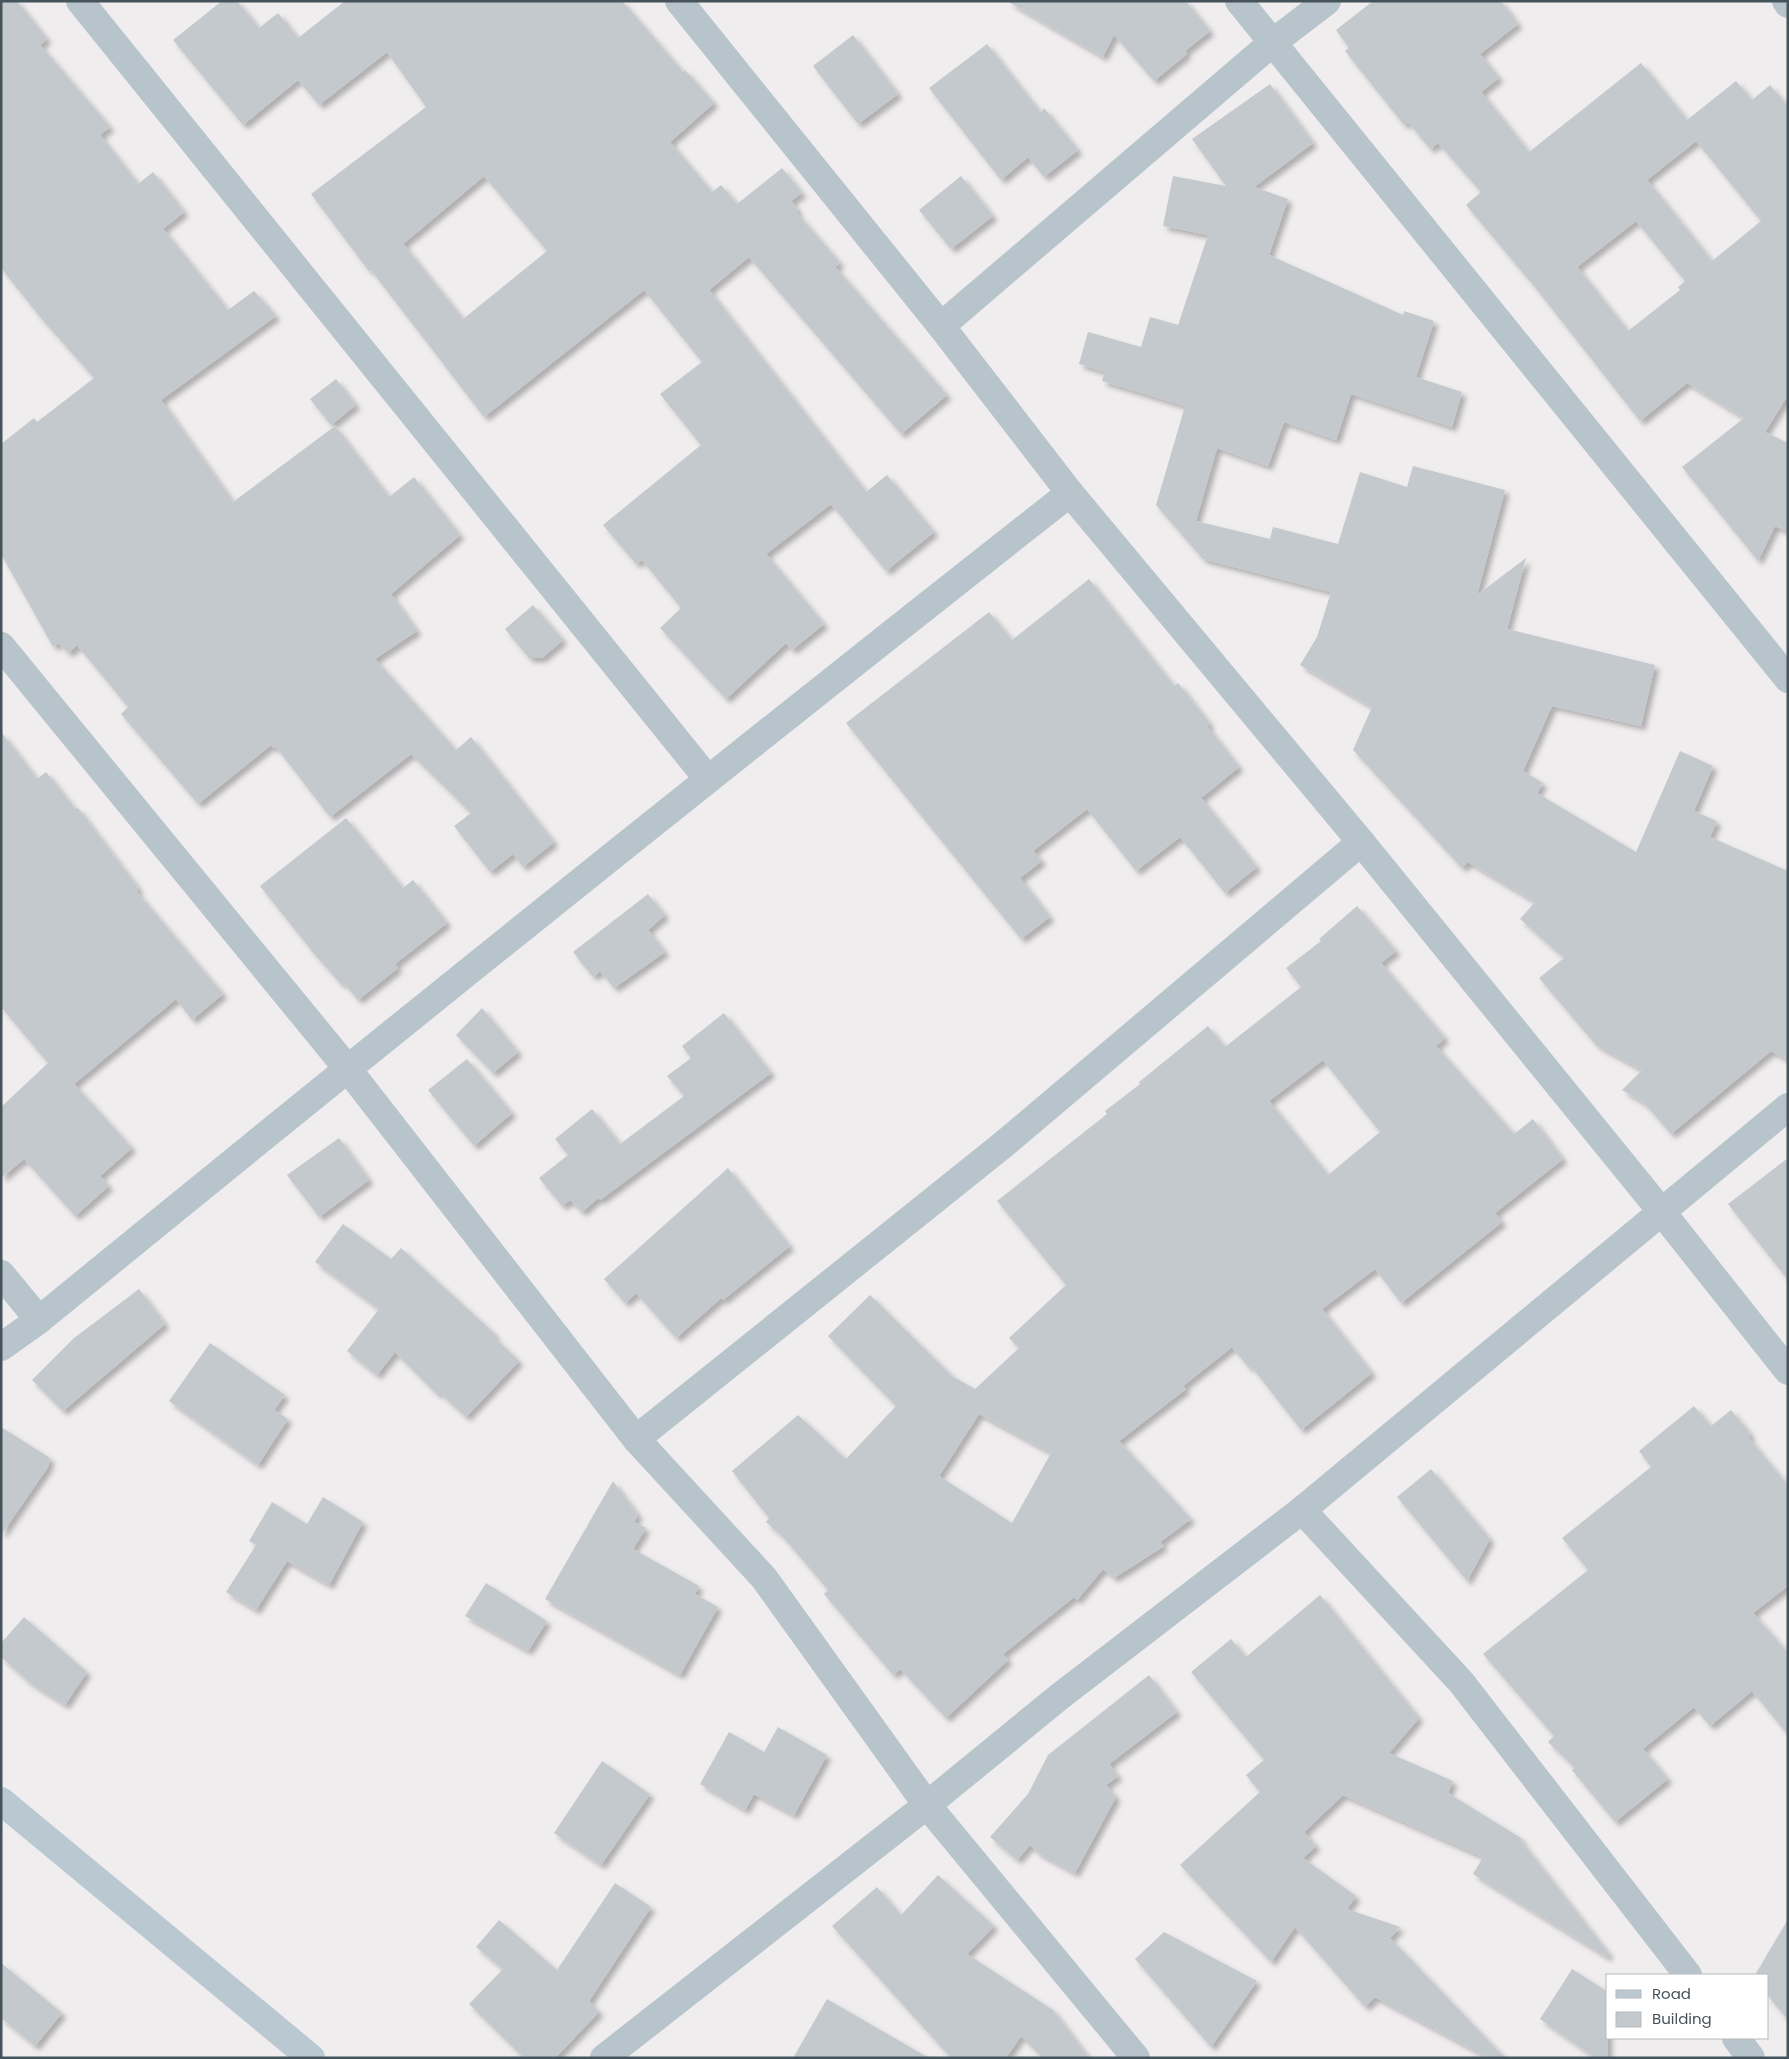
<svg xmlns="http://www.w3.org/2000/svg" width="1789" height="2059" viewBox="0 0 1789 2059" font-family="Poppins,sans-serif">
<style>
.building{fill:#c4c9cd;fill-rule:evenodd;filter:url(#shadow)}
.lines{fill:none;stroke-linecap:round;stroke-linejoin:round}
.street{stroke:#b8c4cb;stroke-width:28}
.secondary{stroke:#bac8d2;stroke-width:28}
</style>
<defs>
<filter id="shadow"><feDropShadow dx="4.5" dy="4.5" stdDeviation="2.5" flood-color="#0004"/></filter>
</defs>
<rect width="100%" height="100%" fill="#f0edee"/>
<g class="building">
<path d="M1,1H17L47,39L40,45L110,127L100,135L138,184L153,172L184,212L163,229L228,310L254,291L276,316L161,400L233,502L335,426L389,497L414,477L460,535L391,594L417,631L375,659L456,750L471,737L554,842L523,867L513,854L490,872L454,826L471,813L411,754L330,817L276,747L273,748L271,745L198,804L121,714L128,707L77,645L69,653L58,643L53,647L1,554V444L34,418L37,422L94,378L40,317L1,268Z"/>
<path d="M222,1H237L259,28L278,13L298,38L345,1H622L683,72L685,70L714,103L670,142L712,192L721,185L737,204L782,168L802,193L791,201L798,210L796,212L840,263L835,267L947,395L901,434L749,257L709,290L866,492L887,475L934,532L886,571L831,504L766,554L824,624L792,650L786,643L726,699L660,628L681,608L642,560L636,564L603,525L701,445L660,394L702,362L644,290L484,417L371,270L369,271L311,194L426,107L387,52L319,105L298,80L243,125L173,40ZM484,176L547,251L463,319L403,244Z"/>
<path d="M1007,1H1186L1210,31L1185,51L1187,54L1154,81L1114,35L1103,57Z"/>
<path d="M1373,1H1501L1518,24L1480,54L1499,78L1481,92L1529,152L1641,63L1687,120L1736,81L1752,100L1770,85L1788,107V395L1765,432L1788,443V532L1775,526L1758,561L1682,467L1744,418L1687,383L1640,421L1534,286L1466,205L1481,192L1438,143L1430,149L1408,122L1404,125L1345,51L1349,48L1336,30ZM1696,141L1761,221L1712,261L1647,180ZM1636,221L1685,281L1678,287L1680,290L1628,331L1577,267Z"/>
<path d="M853,35L898,94L858,124L813,66Z"/>
<path d="M987,44L1041,113L1044,108L1078,150L1044,177L1028,157L1001,180L929,88Z"/>
<path d="M1270,84L1313,143L1254,187L1288,199L1269,255L1403,315L1404,311L1434,321L1416,377L1462,392L1452,427L1351,394L1336,440L1284,422L1268,466L1217,448L1196,521L1270,539L1273,527L1338,544L1360,472L1407,487L1413,466L1505,490L1477,595L1526,558L1507,629L1655,665L1641,726L1552,706L1523,771L1543,783L1537,793L1636,852L1680,751L1713,766L1694,811L1717,821L1710,837L1788,871V1060L1771,1051L1671,1134L1644,1103L1622,1090L1642,1070L1596,1045L1539,978L1564,958L1520,919L1535,902L1468,862L1462,868L1353,750L1372,707L1300,665L1317,637L1331,592L1203,559L1156,505L1185,406L1102,381L1105,372L1079,364L1088,332L1141,347L1150,317L1178,325L1208,235L1163,226L1173,176L1226,186L1192,139Z"/>
<path d="M961,176L993,216L951,249L919,210Z"/>
<path d="M336,379L356,405L331,425L310,399Z"/>
<path d="M1089,579L1174,686L1178,683L1210,724L1207,726L1239,767L1201,798L1257,867L1225,893L1180,837L1136,871L1087,809L1033,851L1042,861L1020,878L1050,917L1021,939L846,723L989,612L1012,640Z"/>
<path d="M533,605L563,640L542,658H529L505,629Z"/>
<path d="M1,732L37,779L46,772L75,809L78,808L139,889L136,891L223,994L192,1020L176,999L74,1084L132,1148L100,1176L109,1186L75,1216L24,1159L1,1178V1107L48,1063L1,1007Z"/>
<path d="M346,818L403,888L413,880L447,923L395,964L398,968L358,1000L343,982L341,984L316,956L260,886Z"/>
<path d="M648,894L665,915L648,930L665,952L614,988L600,971L593,977L573,952Z"/>
<path d="M1357,906L1396,951L1381,963L1445,1038L1436,1046L1514,1134L1533,1119L1563,1159L1495,1213L1502,1222L1401,1303L1375,1269L1322,1309L1372,1373L1301,1430L1251,1366L1249,1368L1232,1347L1183,1386L1186,1389L1119,1441L1191,1519L1160,1542L1164,1546L1114,1578L1103,1569L1077,1600L1074,1597L1003,1654L1008,1660L946,1718L900,1669L893,1675L824,1594L828,1590L783,1537L766,1522L769,1518L732,1471L798,1415L846,1459L896,1406L828,1336L870,1295L952,1376L975,1389L1019,1348L1009,1338L1066,1285L997,1201L1107,1114L1105,1111L1140,1084L1139,1082L1208,1026L1225,1047L1301,987L1286,968L1321,941L1319,939ZM1323,1060L1380,1132L1328,1175L1269,1101ZM979,1414L1051,1453L1012,1523L939,1476Z"/>
<path d="M482,1008L518,1052L493,1073L456,1035Z"/>
<path d="M724,1013L771,1073L600,1200L598,1198L582,1212L570,1200L562,1206L539,1178L568,1155L555,1139L592,1109L620,1144L684,1096L667,1076L691,1058L682,1046Z"/>
<path d="M467,1059L512,1113L474,1146L428,1090Z"/>
<path d="M339,1138L369,1180L319,1217L287,1175Z"/>
<path d="M1788,1158V1280L1728,1204Z"/>
<path d="M728,1168L790,1246L723,1300L721,1298L676,1338L636,1293L625,1303L604,1279Z"/>
<path d="M343,1224L391,1259L401,1248L495,1334L493,1336L519,1361L466,1417L439,1392L437,1394L395,1352L377,1375L347,1351L379,1309L315,1262Z"/>
<path d="M139,1289L165,1324L63,1411L32,1380L74,1338Z"/>
<path d="M210,1343L285,1395L274,1410L288,1419L258,1465L169,1401Z"/>
<path d="M1694,1406L1711,1426L1731,1410L1751,1435L1748,1437L1788,1486V1586L1753,1613L1788,1653V1735L1752,1691L1710,1726L1694,1707L1643,1749L1668,1779L1615,1822L1572,1770L1575,1768L1548,1742L1554,1736L1483,1654L1588,1570L1562,1538L1651,1467L1639,1451Z"/>
<path d="M1,1427L50,1458L48,1467L1,1535Z"/>
<path d="M1431,1469L1490,1539L1467,1581L1397,1497Z"/>
<path d="M613,1481L638,1515L634,1522L646,1528L633,1549L699,1586L695,1594L718,1607L680,1675L545,1599Z"/>
<path d="M323,1497L363,1522L329,1585L287,1561L256,1610L226,1592L256,1545L249,1541L272,1502L307,1524Z"/>
<path d="M486,1583L547,1621L528,1651L465,1616Z"/>
<path d="M1320,1595L1419,1718L1389,1753L1453,1781L1448,1793L1521,1838V1841L1609,1954L1607,1957L1473,1874L1483,1857L1343,1795L1304,1832L1316,1846L1303,1858L1356,1896L1347,1909L1400,1927L1390,1938L1505,2058H1489L1375,1997L1365,2007L1295,1927L1271,1962L1180,1865L1260,1792L1246,1775L1264,1760L1191,1672L1231,1639L1246,1657Z"/>
<path d="M24,1617L87,1672L65,1705L29,1682L1,1657V1643Z"/>
<path d="M1149,1675L1177,1712L1109,1764L1118,1776L1106,1785L1116,1797L1075,1873L1038,1853L1030,1845L1017,1860L990,1837L1028,1794L1048,1755Z"/>
<path d="M778,1727L827,1755L794,1815L754,1794L745,1810L700,1784L729,1732L764,1752Z"/>
<path d="M602,1761L650,1794L601,1865L554,1833Z"/>
<path d="M938,1875L994,1926L967,1954L1053,2010L1089,2058H1043L1021,2036L1006,2058H951L832,1926L877,1887L901,1915Z"/>
<path d="M615,1883L651,1907L589,2001L599,2012L555,2058H524L469,2004L503,1969L476,1947L499,1920L557,1970Z"/>
<path d="M1788,1919V2020L1768,1996V1975H1755Z"/>
<path d="M1164,1932L1257,1981L1211,2047L1135,1959Z"/>
<path d="M1,1963L62,2013L35,2046L1,2018Z"/>
<path d="M1572,1969L1608,1992V2058H1596L1540,2019Z"/>
<path d="M827,1999L929,2058H793Z"/>
</g>
<g class="lines">
<g class="street">
<path d="M80,1L707,778"/>
<path d="M679,1L941,326L1070,493L1361,842L1661,1211L1788,1371"/>
<path d="M1239,1L1788,679"/>
<path d="M1786,1L1788,4"/>
<path d="M941,326L1272,43L1327,1"/>
<path d="M1,646L347,1068L636,1439L764,1578L927,1805L1136,2058"/>
<path d="M1,1274L39,1320"/>
<path d="M1,1347L39,1320C380,1041 724,765 1070,493"/>
<path d="M636,1439L1004,1144L1361,842"/>
<path d="M1302,1510L1461,1682L1688,1975"/>
<path d="M1736,2038L1751,2058"/>
<path d="M604,2058L927,1805L1059,1697L1302,1510L1788,1107"/>
</g>
<path class="secondary" d="M1,1801L311,2058"/>
</g>
<rect width="1789" height="2059" fill="none" stroke="#45535b" stroke-width="5"/>
<rect x="1606" y="1974" width="162" height="65" fill="#ffffff" stroke="#b5babd"/>
<rect x="1616" y="1990" width="25" height="8" fill="#bac8d2" stroke="#b5babd"/>
<text x="1652" y="1999" font-size="15" fill="#45535b">Road</text>
<rect x="1616" y="2012" width="25" height="15" fill="#c4c9cd" stroke="#b5babd"/>
<text x="1652" y="2024" font-size="15" fill="#45535b">Building</text>
</svg>
